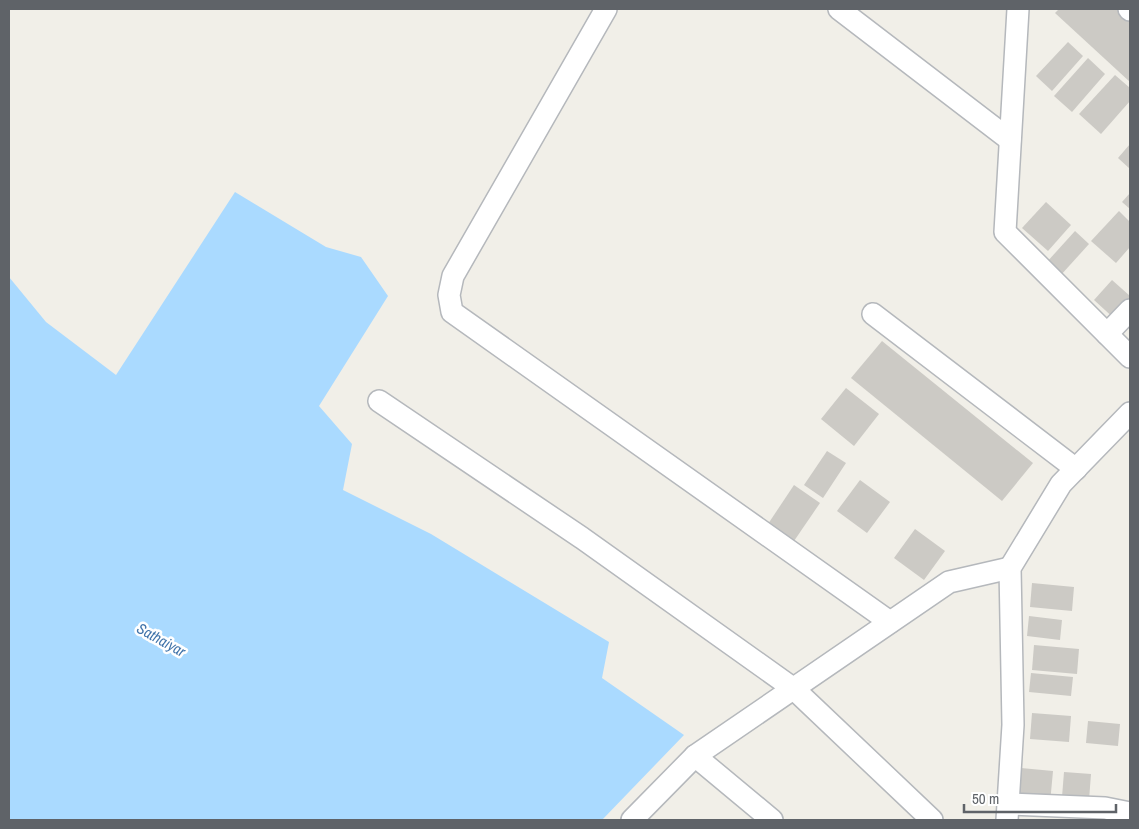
<svg xmlns="http://www.w3.org/2000/svg" width="1139" height="829" viewBox="0 0 1139 829" font-family="'Archivo Narrow',sans-serif">
<style>
.water{fill:#aadaff}
.building{fill:#cccac5}
.lines{fill:none;stroke-linecap:round;stroke-linejoin:round}
.minor-casing{stroke:#b5b8bc;stroke-width:24}
.minor{stroke:#fff;stroke-width:21}
.labels{text-anchor:middle;stroke-width:5;stroke-linejoin:round;paint-order:stroke}
.water-label{font-size:15px;font-style:italic;fill:#4174aa;stroke:#fff}
</style>
<rect width="100%" height="100%" fill="#f1efe8"/>
<path class="water" d="M235,192L326,247L361,257L388,296L319,406L352,444L343,490L431,534L609,642L602,678L684,735L602,820H9V277L46,322L116,375Z"/>
<g class="building">
<path d="M1059,9H1121L1130,17V82L1055,13Z"/>
<path d="M1068,42L1083,56L1052,91L1036,76Z"/>
<path d="M1088,58L1105,74L1072,112L1054,96Z"/>
<path d="M1115,75L1130,88V101L1101,134L1079,114Z"/>
<path d="M1130,144V169L1118,158Z"/>
<path d="M1130,193V209L1122,202Z"/>
<path d="M1046,202L1071,225L1048,251L1022,228Z"/>
<path d="M1119,211L1130,222V247L1116,263L1091,241Z"/>
<path d="M1075,231L1089,244L1060,276L1046,263Z"/>
<path d="M1112,280L1130,296V306L1117,321L1094,300Z"/>
<path d="M882,341L1033,463L1002,501L851,378Z"/>
<path d="M846,388L879,414L854,446L821,419Z"/>
<path d="M827,451L846,463L823,498L804,485Z"/>
<path d="M860,480L890,502L867,533L837,511Z"/>
<path d="M794,485L820,503L794,541L768,524Z"/>
<path d="M915,529L945,551L924,580L894,558Z"/>
<path d="M1032,583L1074,587L1072,611L1030,607Z"/>
<path d="M1029,616L1062,620L1060,640L1027,636Z"/>
<path d="M1034,645L1079,649L1077,674L1032,670Z"/>
<path d="M1031,673L1073,677L1071,696L1029,692Z"/>
<path d="M1032,713L1071,716L1069,742L1030,739Z"/>
<path d="M1088,721L1120,724L1118,746L1086,743Z"/>
<path d="M1021,768L1053,771L1050,803L1018,800Z"/>
<path d="M1064,772L1091,774L1089,800L1062,797Z"/>
</g>
<g class="lines">
<g class="minor-casing">
<g id="minor">
<path d="M606,9L453,276L449,295L452,312L890,622"/>
<path d="M839,9L1010,140"/>
<path d="M1018,9L1005,232L1130,357"/>
<path d="M1129,9L1130,10"/>
<path d="M873,314L1076,469"/>
<path d="M1107,334L1130,310"/>
<path d="M379,401L582,538L794,689L932,820"/>
<path d="M695,756L772,820"/>
<path d="M1008,804L1105,808L1130,813"/>
<path d="M632,820L695,756L949,582L1010,568"/>
<path d="M1007,820L1013,725L1010,568L1061,484L1130,413"/>
</g>
</g>
<use href="#minor" class="minor"/>
</g>
<g class="labels">
<g class="water-label">
<text transform="translate(161 640) rotate(29)" y="5">Sathaiyar</text>
</g>
</g>
<rect width="1139" height="829" fill="none" stroke="#5f6368" stroke-width="20"/>
<path d="M964 804v8h152v-8" fill="none" stroke="#5f6368" stroke-width="2.5"/>
<text x="972" y="804" font-size="15" fill="#5f6368" stroke="#ffffff" stroke-width="4" paint-order="stroke">50 m</text>
</svg>
